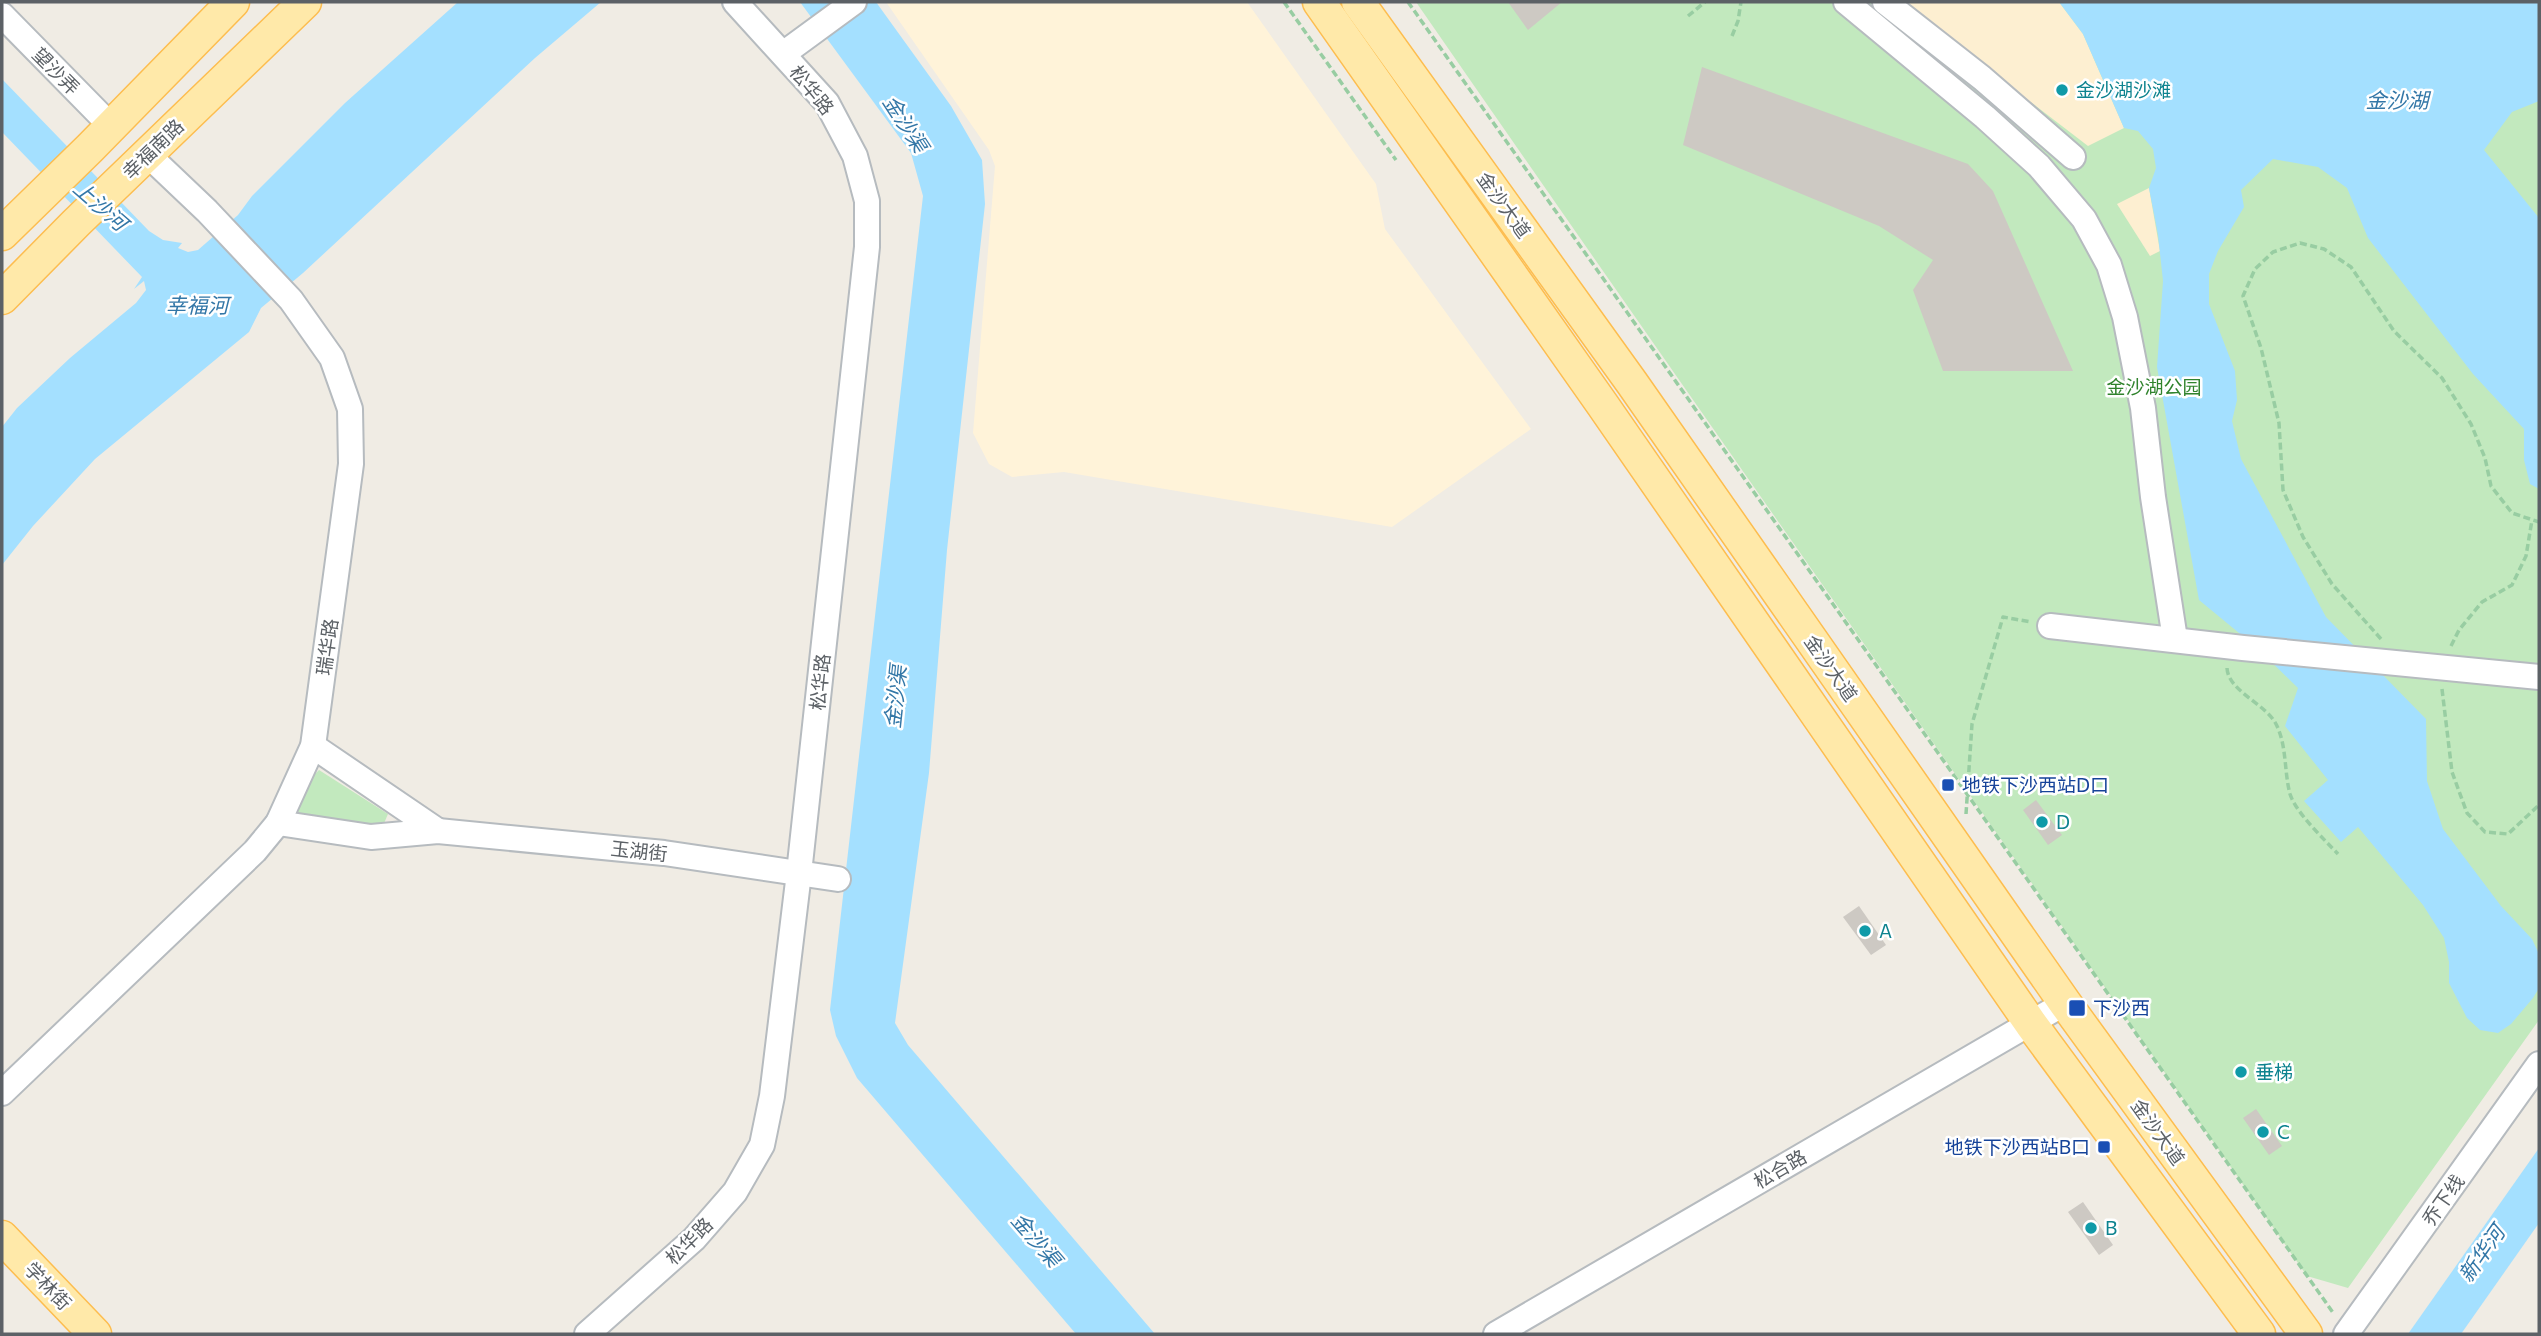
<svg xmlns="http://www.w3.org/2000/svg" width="2541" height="1336" viewBox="0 0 2541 1336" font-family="Commissioner,'Noto Sans SC',sans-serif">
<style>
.commercial{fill:#fff3d9}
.green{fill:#c2e9be}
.sand{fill:#fdefd1}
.water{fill:#a4e0ff}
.building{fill:#cdc9c3}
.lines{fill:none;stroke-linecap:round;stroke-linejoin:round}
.minor-casing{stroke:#b6bbbf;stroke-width:28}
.major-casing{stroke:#fdbd4f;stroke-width:35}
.path{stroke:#98cda2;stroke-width:3.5;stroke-dasharray:7 3.5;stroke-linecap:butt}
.minor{stroke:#fff;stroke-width:24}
.major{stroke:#ffe9a9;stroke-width:32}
.culture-dot{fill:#0f9aa8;stroke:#fff;stroke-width:2.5}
.transit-dot{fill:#1a4fb4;stroke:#fff;stroke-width:2.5}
.labels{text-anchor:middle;stroke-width:5;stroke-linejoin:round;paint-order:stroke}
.street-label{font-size:19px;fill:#5c6166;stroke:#fff}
.culture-label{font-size:19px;fill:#0d838f;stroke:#fff;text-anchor:start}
.park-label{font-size:19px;fill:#30832d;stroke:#fff}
.transit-label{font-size:19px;fill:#164399;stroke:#fff;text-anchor:start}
.water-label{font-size:21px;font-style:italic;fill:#3377a7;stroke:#fff}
</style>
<rect width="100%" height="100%" fill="#f0ece4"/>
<path class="commercial" d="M886,2H1247L1376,184L1385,229L1531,429L1392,527L1064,472L1012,477L989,464L973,433L995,166L989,150Z"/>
<g class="green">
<path d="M1416,2H2539V1020L2348,1288L2307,1276C2010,851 1711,428 1416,2Z"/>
<path d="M319,770L388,814L382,828L303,818L297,810L305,784Z"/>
</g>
<g class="sand">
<path d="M1900,2H2059L2083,34L2124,128L2088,146Z"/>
<path d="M2149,188L2160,251L2150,256L2117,204Z"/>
</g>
<g class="water">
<path d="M458,2H601L535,58L303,273L261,308L249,332L95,459L33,526L2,565V427L17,408L70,358L136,303L146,290L144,281L134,289L142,277L2,132V79L149,231L163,240L182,243L178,248L188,252L198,250L238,215L252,196L345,103Z"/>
<path d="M800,2H876L951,106L982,160L985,204L947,550L929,773L895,1023L908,1045L1155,1334H1076L857,1078L836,1036L830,1010L923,196L911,153Z"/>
<path d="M2059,2H2539V101L2512,112L2484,150L2539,218V489L2530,484L2524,460V429L2473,374L2368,238L2347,188L2318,167L2273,159L2241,190L2244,207L2218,251L2209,274V304L2235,371L2237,400L2232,421L2241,459L2326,617L2426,719L2427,781L2443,829L2501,906L2532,939L2539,954V988L2533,998L2511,1024L2498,1033L2480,1030L2467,1018L2449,983V962L2444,938L2423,905L2358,827L2341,842L2304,801L2328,780L2285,726L2298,688L2256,647L2199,600L2157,367L2163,281L2158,235L2149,188L2156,168L2153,149L2138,131L2124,128L2083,34Z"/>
<path d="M2539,1148V1223L2461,1334H2408Z"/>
</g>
<g class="building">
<path d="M1508,2H1562L1528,30Z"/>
<path d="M1702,67L1968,164L1993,191L2073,371H1943L1913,290L1933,260L1879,226L1683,145Z"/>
<path d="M2036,800L2062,835L2048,845L2023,810Z"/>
<path d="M1859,906L1886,945L1871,955L1843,917Z"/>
<path d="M2256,1109L2282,1146L2269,1155L2243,1118Z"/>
<path d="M2083,1202L2113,1245L2099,1255L2068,1212Z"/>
</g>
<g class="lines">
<g class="minor-casing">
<g id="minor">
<path d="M1846,2L1985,117L2039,166L2084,219L2109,265L2125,317L2143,408L2153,497L2175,639"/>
<path d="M1885,2L1982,78L2073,157"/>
<path d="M2,15L111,126"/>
<path d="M783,54L854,2"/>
<path d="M2050,626L2243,648L2539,677"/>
<path d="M313,746L438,831"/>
<path d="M278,823L371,837L438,831L664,853L838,879"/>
<path d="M2,1093L255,851L278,823L313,746L351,464L350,409L332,358L291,300L207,211L147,154"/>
<path d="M587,1334L694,1239L735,1192L762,1145L772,1096L799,873L867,247V201L855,156L827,103L735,2"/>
<path d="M1496,1334L2065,1003"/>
<path d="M2346,1334L2539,1064"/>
</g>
</g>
<g class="major-casing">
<g id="major">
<path d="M1319,2L1602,404L2031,1024L2259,1334"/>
<path d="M1358,2L1632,383L2065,1003L2306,1334"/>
<path d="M2,234L90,148L233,2"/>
<path d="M2,298L76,223L305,2"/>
<path d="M2,1237L95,1334"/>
</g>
</g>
<g class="path">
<path d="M1284,2L1396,160"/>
<path d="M1408,2L2334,1314"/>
<path d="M1688,16L1705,2"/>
<path d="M1732,36L1738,21L1741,2"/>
<path d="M2381,639L2332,584L2303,537L2283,490L2279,423L2261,348L2243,296L2255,269L2273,252L2300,243L2324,249L2351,267L2394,331L2442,378L2471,424L2485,458L2491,486L2512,513L2539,522"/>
<path d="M2451,646L2459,630L2482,602L2512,585L2526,556L2532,520"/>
<path d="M2227,668C2228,691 2266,704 2276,724C2287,745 2284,772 2290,794C2296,813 2324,839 2338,854"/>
<path d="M2442,689L2452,772L2467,813L2485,832L2508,834L2539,805"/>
<path d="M1966,814L1972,724L2003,617L2031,622"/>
</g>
<use href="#minor" class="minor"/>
<use href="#major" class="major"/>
</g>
<g class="culture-dot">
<circle cx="2062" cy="90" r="7"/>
<circle cx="2042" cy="822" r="7"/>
<circle cx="1865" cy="931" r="7"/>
<circle cx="2241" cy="1072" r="7"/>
<circle cx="2263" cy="1132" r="7"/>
<circle cx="2091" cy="1228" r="7"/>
</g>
<g class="transit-dot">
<rect x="1941" y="778" width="14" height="14" rx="3.5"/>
<rect x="2068" y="999" width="18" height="18" rx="3.5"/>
<rect x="2097" y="1140" width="14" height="14" rx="3.5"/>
</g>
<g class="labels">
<g class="street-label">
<text transform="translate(56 71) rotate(45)" y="7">望沙弄</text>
<text transform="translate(812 90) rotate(51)" y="7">松华路</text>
<text transform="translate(153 149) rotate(-44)" y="7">幸福南路</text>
<text transform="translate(1504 205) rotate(54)" y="7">金沙大道</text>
<text transform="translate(327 647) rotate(-82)" y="7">瑞华路</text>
<text transform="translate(1831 668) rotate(55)" y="7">金沙大道</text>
<text transform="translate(820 682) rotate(-84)" y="7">松华路</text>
<text transform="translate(639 851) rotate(6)" y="7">玉湖街</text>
<text transform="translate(2158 1132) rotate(54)" y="7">金沙大道</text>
<text transform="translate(1780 1169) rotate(-30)" y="7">松合路</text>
<text transform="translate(2443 1200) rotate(-55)" y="7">乔下线</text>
<text transform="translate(689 1241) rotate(-45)" y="7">松华路</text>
<text transform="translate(48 1286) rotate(46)" y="7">学林街</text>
</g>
<g class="culture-label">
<text x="2076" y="97">金沙湖沙滩</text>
<text x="2056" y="829">D</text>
<text x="1879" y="938">A</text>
<text x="2255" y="1079">垂梯</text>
<text x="2277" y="1139">C</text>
<text x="2105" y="1235">B</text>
</g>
<g class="park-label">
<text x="2154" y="394">金沙湖公园</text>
</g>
<g class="transit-label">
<text x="1962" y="792">地铁下沙西站D口</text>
<text x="2093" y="1015">下沙西</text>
<text x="2090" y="1154" text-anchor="end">地铁下沙西站B口</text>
</g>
<g class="water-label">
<text x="2397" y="108">金沙湖</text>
<text transform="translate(905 124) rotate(57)" y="7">金沙渠</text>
<text transform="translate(100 206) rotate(41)" y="7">上沙河</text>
<text x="197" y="313">幸福河</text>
<text transform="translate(896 697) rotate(-84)" y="7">金沙渠</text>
<text transform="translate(1036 1240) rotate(49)" y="7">金沙渠</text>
<text transform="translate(2482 1254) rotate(-55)" y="7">新华河</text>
</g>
</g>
<rect width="2541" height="1336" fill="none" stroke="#5c6166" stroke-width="7"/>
</svg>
